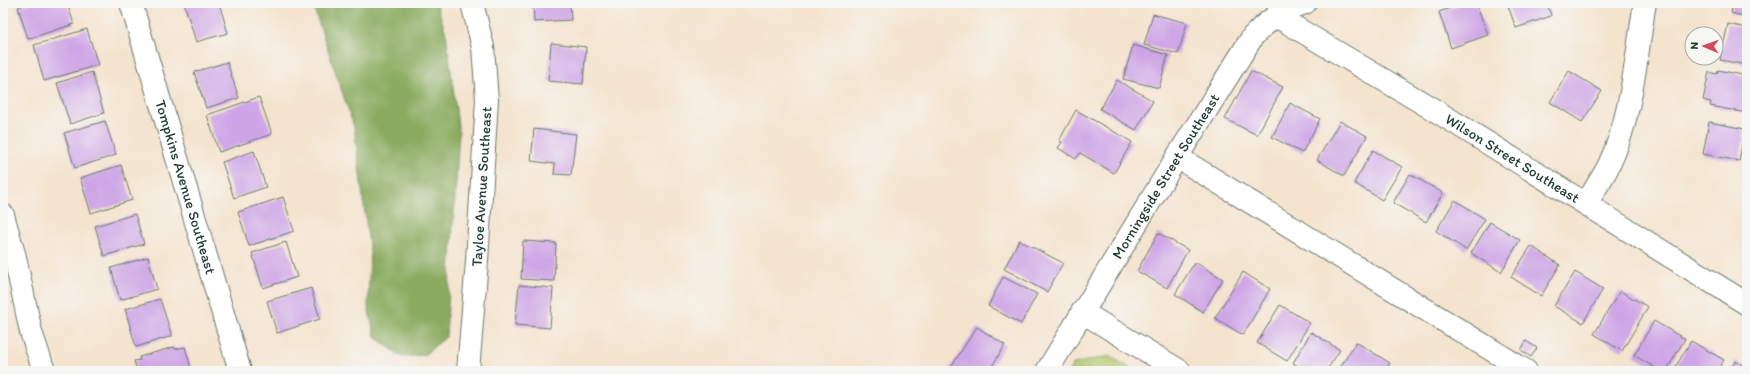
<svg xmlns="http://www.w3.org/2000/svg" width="1750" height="374" viewBox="0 0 1750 374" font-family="Itim,sans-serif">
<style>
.green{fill:#afc76c;stroke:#678250}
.forest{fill:#8bac60;stroke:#55744a}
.building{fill:#cea5e6}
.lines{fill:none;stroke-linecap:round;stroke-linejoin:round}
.minor-casing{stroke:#6a776a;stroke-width:24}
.minor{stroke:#fff;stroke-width:22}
.labels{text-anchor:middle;stroke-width:3;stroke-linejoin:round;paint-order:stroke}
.street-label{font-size:15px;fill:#1f3d34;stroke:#f6f6f2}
</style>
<rect width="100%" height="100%" fill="#f6f6f2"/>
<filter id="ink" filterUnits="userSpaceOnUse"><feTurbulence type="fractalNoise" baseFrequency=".025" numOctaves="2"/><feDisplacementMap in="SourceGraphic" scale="8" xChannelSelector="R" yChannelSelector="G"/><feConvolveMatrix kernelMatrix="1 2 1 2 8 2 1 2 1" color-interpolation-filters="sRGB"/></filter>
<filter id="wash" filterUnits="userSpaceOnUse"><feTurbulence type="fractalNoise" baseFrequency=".012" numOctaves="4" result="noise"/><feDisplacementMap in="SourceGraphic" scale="16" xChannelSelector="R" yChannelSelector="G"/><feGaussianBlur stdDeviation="0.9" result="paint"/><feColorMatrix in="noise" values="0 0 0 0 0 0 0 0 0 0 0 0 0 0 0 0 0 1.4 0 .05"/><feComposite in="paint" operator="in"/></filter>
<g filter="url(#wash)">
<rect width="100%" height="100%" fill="#f4e3cd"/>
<path class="green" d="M1110,356L1135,371H1069L1073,364Z"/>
<path class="forest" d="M312,3H436L446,33L459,133L446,337L424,355L402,357L375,337L368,307L370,253L354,127Z"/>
<g id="blocks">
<g class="building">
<path d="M29,3H67L74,24L28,39L18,7Z"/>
<path d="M184,3H219L228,33L196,42Z"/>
<path d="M533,3H570L571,20L534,22Z"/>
<path d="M1464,3H1476L1488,35L1451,48L1439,12Z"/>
<path d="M1507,3H1547L1551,16L1516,28Z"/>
<path d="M1733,3H1747V17L1731,13Z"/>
<path d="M1153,14L1187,23L1178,54L1144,45Z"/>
<path d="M1728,24L1747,28V65L1720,60Z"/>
<path d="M87,29L98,65L44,81L34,45Z"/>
<path d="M551,43L586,47L583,84L548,81Z"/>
<path d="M1133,45L1168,55L1159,88L1123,79Z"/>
<path d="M227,62L239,98L206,108L194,72Z"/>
<path d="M1718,70L1747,76V113L1710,106L1711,102L1703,100L1709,72L1717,74Z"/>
<path d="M1251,71L1283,87L1257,135L1225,119Z"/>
<path d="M1569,71L1602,91L1582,122L1550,102Z"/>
<path d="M92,72L104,113L70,124L57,83Z"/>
<path d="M1117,80L1153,101L1136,130L1100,109Z"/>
<path d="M259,97L272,134L219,152L207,115Z"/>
<path d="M1290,103L1320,119L1302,153L1272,137Z"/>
<path d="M1076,110L1132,142L1114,173L1080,153L1076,159L1058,148L1062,142L1059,141Z"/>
<path d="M105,121L116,155L75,168L64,133Z"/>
<path d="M1340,121L1367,136L1344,176L1317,160Z"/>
<path d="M1709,122L1745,129L1739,161L1703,154Z"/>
<path d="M534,129L576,134L571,175L554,174L555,164L531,161Z"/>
<path d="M1373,150L1402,167L1382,200L1354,183Z"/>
<path d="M254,151L266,187L234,198L222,162Z"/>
<path d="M121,165L132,200L91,213L80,178Z"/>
<path d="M1410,174L1443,193L1426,222L1393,203Z"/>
<path d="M283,197L294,231L249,246L238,212Z"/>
<path d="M1455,200L1485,219L1466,250L1436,231Z"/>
<path d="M135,214L144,244L104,256L95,226Z"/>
<path d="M1490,222L1520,240L1501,272L1471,253Z"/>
<path d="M1158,233L1188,250L1167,288L1137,271Z"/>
<path d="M1019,240L1063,263L1047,292L1004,269Z"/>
<path d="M523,241L556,243L554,281L521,279Z"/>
<path d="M286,242L297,277L263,288L252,253Z"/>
<path d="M1531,246L1560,265L1541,296L1511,277Z"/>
<path d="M148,257L157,289L120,300L111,268Z"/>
<path d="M1195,262L1223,279L1203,312L1175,294Z"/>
<path d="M1243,272L1270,289L1243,335L1215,318Z"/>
<path d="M1575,272L1603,289L1583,323L1554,306Z"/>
<path d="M1003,277L1037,294L1021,324L988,306Z"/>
<path d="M519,285L553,288L550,328L515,325Z"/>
<path d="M311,288L320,319L277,333L267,301Z"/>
<path d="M1620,291L1648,307L1622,351L1594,334Z"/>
<path d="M160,299L172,336L136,347L125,309Z"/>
<path d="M1280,305L1310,323L1287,361L1257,343Z"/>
<path d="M1654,321L1685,339L1666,371H1660L1634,355Z"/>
<path d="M977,327L1005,345L989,371H954L950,368Z"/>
<path d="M1311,332L1340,350L1326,371H1306L1293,363Z"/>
<path d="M1526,341L1537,348L1531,357L1521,350Z"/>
<path d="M1691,341L1724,360L1717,371H1673Z"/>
<path d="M1356,342L1390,363L1385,371H1338Z"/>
<path d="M174,347L175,349L185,347L192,371H137L134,361L140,360L139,357Z"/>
<path d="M1736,361L1747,368V371H1729Z"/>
</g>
</g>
</g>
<g filter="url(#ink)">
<use href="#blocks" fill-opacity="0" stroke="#6a776a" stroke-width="1"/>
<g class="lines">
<g class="minor-casing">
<g id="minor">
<path id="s1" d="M131,3L240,371"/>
<path id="s2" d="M1276,16L1436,111L1747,304"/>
<path d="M1177,157L1526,371"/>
<path d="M1586,204C1593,192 1601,180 1608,167C1632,118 1636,56 1645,3"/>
<path d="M3,215L15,257L31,332L44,371"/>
<path d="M1082,312L1180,371"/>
<path id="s3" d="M468,371L477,261L487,100L483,47L472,3"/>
<path id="s4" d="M1047,371L1177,157L1253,36C1272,17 1280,12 1305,3"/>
</g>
</g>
<use href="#minor" class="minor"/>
</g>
</g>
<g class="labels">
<g class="street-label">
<text dy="5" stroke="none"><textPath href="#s2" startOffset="276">Wilson Street Southeast</textPath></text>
<text dy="5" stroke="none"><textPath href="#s4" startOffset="228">Morningside Street Southeast</textPath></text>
<text dy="5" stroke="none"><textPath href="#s3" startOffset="185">Tayloe Avenue Southeast</textPath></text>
<text dy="5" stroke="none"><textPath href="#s1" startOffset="192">Tompkins Avenue Southeast</textPath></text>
</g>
</g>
<rect width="1750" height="374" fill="none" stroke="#f6f6f2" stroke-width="16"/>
<g transform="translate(1704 46) rotate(272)"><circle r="19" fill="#f6f6f2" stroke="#a0aca6"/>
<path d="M0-3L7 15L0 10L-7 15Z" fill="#d1495b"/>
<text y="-6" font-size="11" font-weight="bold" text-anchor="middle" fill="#1f3d34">N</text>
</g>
</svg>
